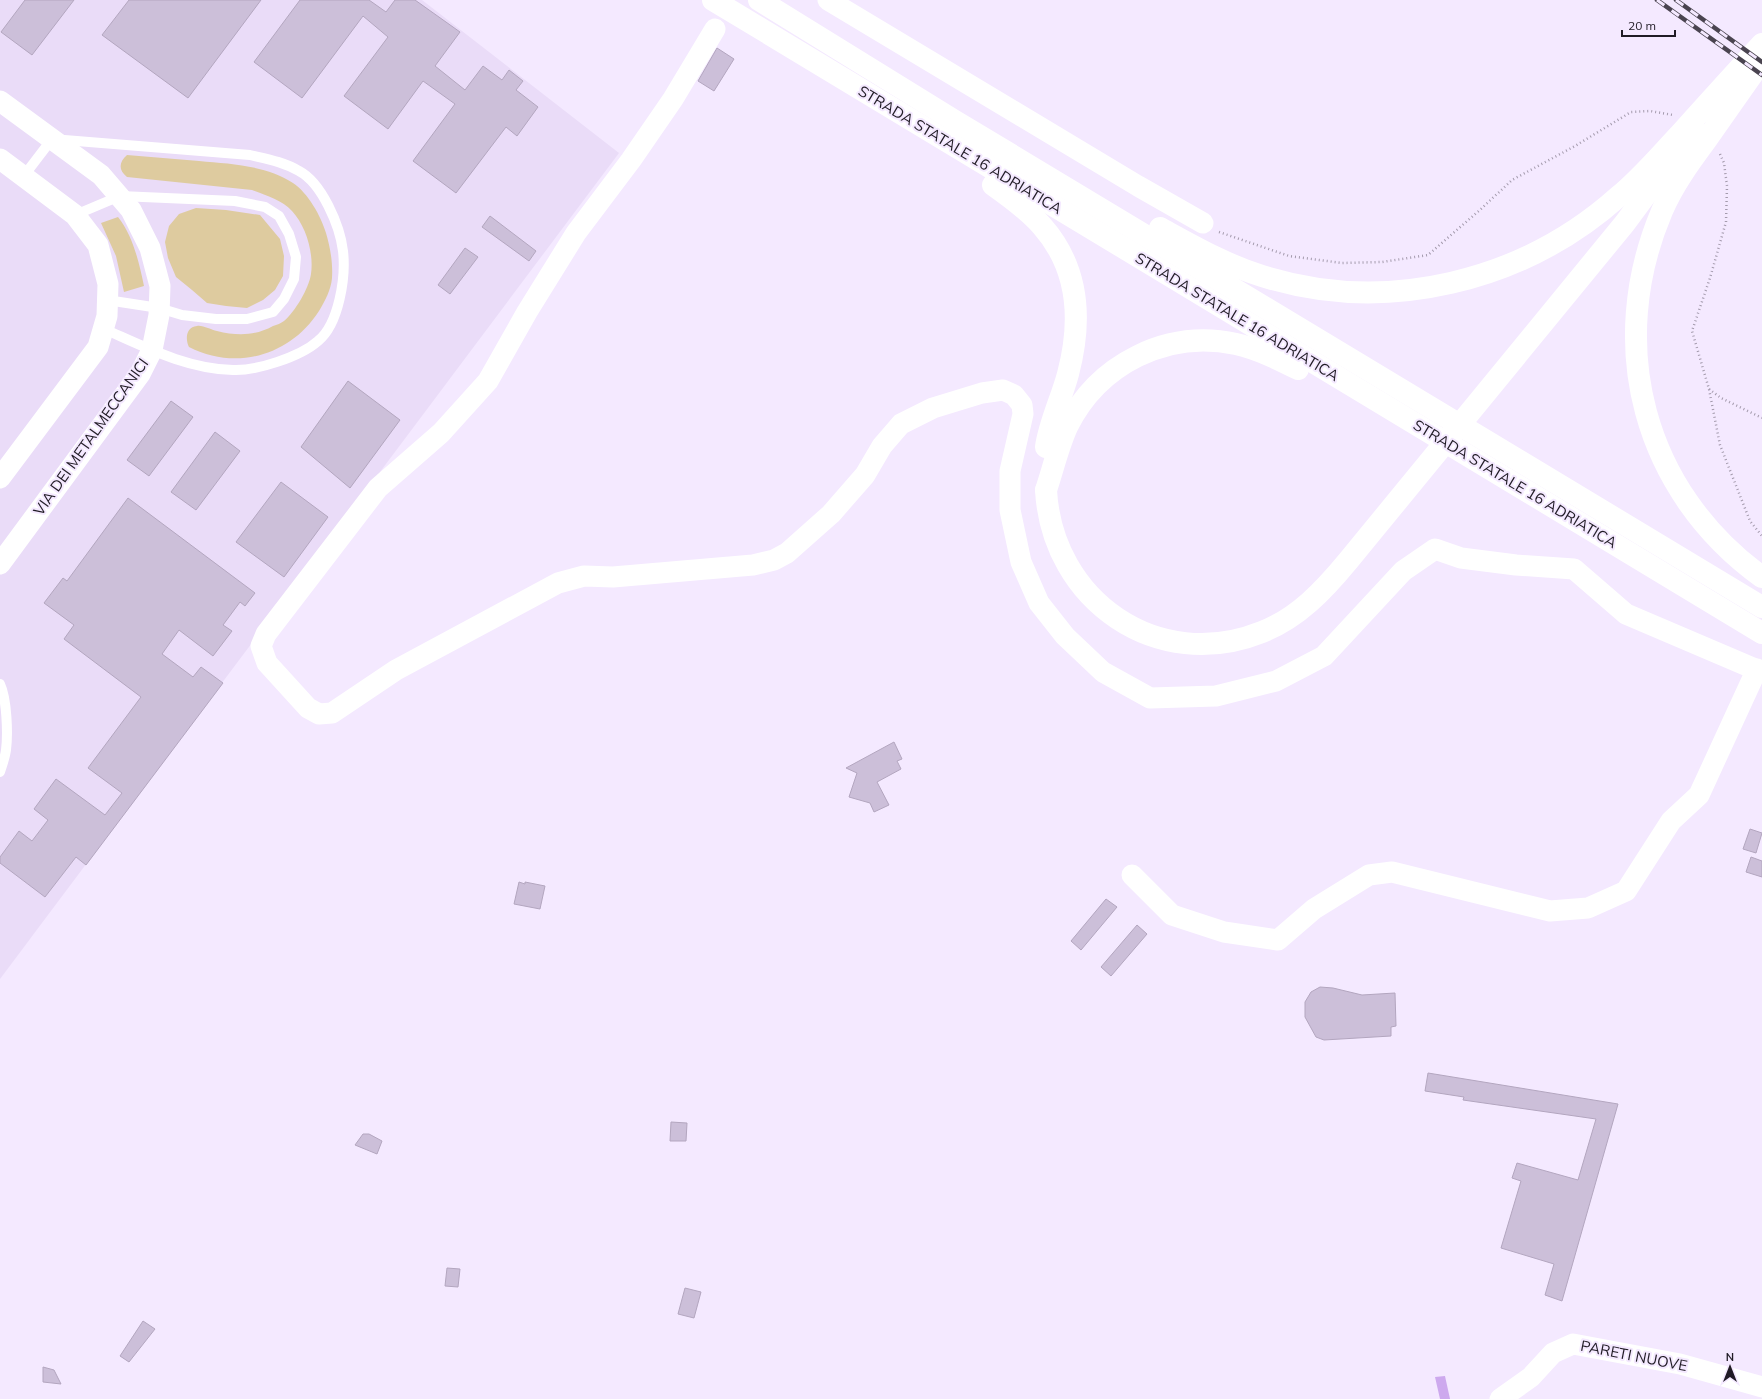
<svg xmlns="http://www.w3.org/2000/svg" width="1762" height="1399" viewBox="0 0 1762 1399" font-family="Mulish,sans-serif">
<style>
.built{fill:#eadcf8}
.green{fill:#decb9f}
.water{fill:#cda9ee}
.building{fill:#ccbfd9;stroke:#b3a6bf}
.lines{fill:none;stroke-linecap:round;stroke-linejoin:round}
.path{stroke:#a49bad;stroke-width:2.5;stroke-dasharray:1 3;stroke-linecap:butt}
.service{stroke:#fff;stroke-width:10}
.minor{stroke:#fff;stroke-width:21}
.secondary{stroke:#fff;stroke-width:22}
.trunk{stroke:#fff;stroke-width:22}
.rail-casing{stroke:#4a4450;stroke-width:4.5}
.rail{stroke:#f4e9ff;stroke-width:3;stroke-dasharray:9;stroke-linecap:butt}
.labels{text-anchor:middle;stroke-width:4;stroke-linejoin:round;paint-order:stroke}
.street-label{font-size:15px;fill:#201b25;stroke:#f4e9ff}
</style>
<rect width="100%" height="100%" fill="#f4e9ff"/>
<path class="built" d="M0,0H422L619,153L0,979Z"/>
<g class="green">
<path d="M127,155C151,157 175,159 199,161C231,164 265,165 293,183C308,193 321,216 326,233C330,247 333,262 332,278C331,290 325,301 319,311C290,356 236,371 189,347C185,339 186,327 197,326C203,325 211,330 217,331C237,336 255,336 273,326C277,325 281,323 284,321C295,312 309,288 311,274C314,253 306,226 292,211C282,200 265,195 252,190L127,177C118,170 119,162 127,155Z"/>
<path d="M196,208L226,210L260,215L280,239L284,256L283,276L275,290L263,300L247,308L226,306L207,303L192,290L176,277L168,258L165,242L169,226L179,214Z"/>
<path d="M118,217C133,236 139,262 144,286L124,292L116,256L101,223Z"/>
</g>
<path class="water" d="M1445,1376L1450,1399H1440L1435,1377Z"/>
<g class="building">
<path d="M25,0H74L32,55L1,32Z"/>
<path d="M129,0H261L188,98L102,35Z"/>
<path d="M300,0H369L386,12L395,0H415L460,32L435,66L465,90L483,66L502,80L509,70L523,81L516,90L538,107L517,136L506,127L456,193L413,161L455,104L423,81L388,129L344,96L388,37L363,16L302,98L254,62Z"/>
<path d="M717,48L734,59L714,91L698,81Z"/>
<path d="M490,216L536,251L529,261L482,227Z"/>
<path d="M465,248L478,257L450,294L438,285Z"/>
<path d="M348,381L400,420L350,488L301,447Z"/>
<path d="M171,401L193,417L149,476L127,460Z"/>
<path d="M215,432L240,451L196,510L171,492Z"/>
<path d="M281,482L328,517L284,577L236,542Z"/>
<path d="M128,498L255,593L245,606L240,602L223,625L232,631L213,656L179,630L162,654L193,677L201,667L223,683L86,865L76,857L45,897L0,863V857L19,831L32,841L48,820L34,809L56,779L105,815L122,793L88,768L141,697L64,639L74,625L44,603L63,578L67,581Z"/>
<path d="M894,742L902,759L897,761L901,769L877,782L889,805L874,812L870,803L849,797L857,773L846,768Z"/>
<path d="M1750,829L1762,833L1756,853L1743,849Z"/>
<path d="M1751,857L1762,861V877L1746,872Z"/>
<path d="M519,882L525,884V882L545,886L540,909L514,904Z"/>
<path d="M1106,899L1117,907L1081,950L1071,941Z"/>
<path d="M1137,925L1147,934L1111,976L1101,967Z"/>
<path d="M1320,987L1333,988L1362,995L1395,993L1396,1026L1391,1027V1036L1324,1040L1316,1037L1305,1017V1002L1311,992Z"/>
<path d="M1428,1073L1618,1104L1562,1301L1545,1295L1554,1264L1501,1248L1521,1181L1512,1178L1517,1163L1578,1180L1596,1119L1463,1100L1464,1097L1425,1091Z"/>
<path d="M671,1122L687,1123L686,1141H670Z"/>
<path d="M363,1134H369L382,1141L377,1154L355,1145Z"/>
<path d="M447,1268L460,1269L458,1287L445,1286Z"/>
<path d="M685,1288L701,1292L694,1318L678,1314Z"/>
<path d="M143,1321L155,1329L129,1362L120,1356Z"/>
<path d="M43,1367L54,1370L61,1384L43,1382Z"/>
</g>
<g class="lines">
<g class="path">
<path d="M1720,154L1724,163L1727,186L1726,222L1710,278L1692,331L1709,389L1720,445L1750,521L1762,536"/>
<path d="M1219,232L1289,256L1342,263L1382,262L1428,255L1481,209L1512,180L1575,146L1631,112L1650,111L1673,115"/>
<path d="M1709,389L1721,398L1762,418"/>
</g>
<g class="service">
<path d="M23,177L52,139L250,155C267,159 284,162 299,171C322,183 340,226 343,251C346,277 339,324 318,341C300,357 256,371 233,370C187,369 145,347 104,329"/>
<path d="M75,215L120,196L235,201L265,207L279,216L289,234L296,257L294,279L284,299L273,312L247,319H216L182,315L159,308L107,300"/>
<path d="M0,684C7,699 8,734 6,750C5,758 2,765 0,772"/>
</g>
<g class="minor">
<path d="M828,0L1138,186L1203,223"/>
<path d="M715,29L673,99L631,160L576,233L527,312L488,381L441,433L378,488L266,634L261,646L267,663L308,708L319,714L332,713L396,670L558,583L584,576L613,577L753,565L774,560L787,553L831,514L865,475L882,446L901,424L933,408L982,393L1003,390L1014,395L1022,405L1023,414L1010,471V510L1021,562L1039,603L1065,636L1103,672L1150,698L1216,696L1276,681L1324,656L1403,571L1435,549L1461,558L1516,565L1574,569L1626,614L1762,672"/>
<path d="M0,101L101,175L131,210L150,248L160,286L159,315L152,350L140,374L0,564"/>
<path d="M0,159L75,215L98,245L108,284L107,316L98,347L0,478"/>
<path d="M1132,875L1172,915L1224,932L1278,940L1314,909L1369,875L1392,872L1550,911L1588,908L1626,891L1671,821L1699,795L1757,669"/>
<path d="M1500,1399L1531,1377L1553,1353L1573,1344L1680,1364L1762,1387"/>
</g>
<path class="secondary" d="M1046,490C1052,601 1158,674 1262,632C1298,618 1324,590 1348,561L1625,223L1673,158L1695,131"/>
<g class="trunk">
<path d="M713,0L1762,633"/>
<path d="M759,0L955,121L1762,607"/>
<path d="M1761,62C1743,88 1725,113 1707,139C1690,162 1673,185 1662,211C1605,345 1643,491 1762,577"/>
<path d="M993,185C1010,197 1028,210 1042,226C1080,269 1082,321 1068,374C1062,397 1049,424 1046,447"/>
<path d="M1160,228C1193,246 1226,265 1262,276C1386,315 1523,282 1619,196C1642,177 1661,154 1681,133C1708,103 1735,73 1762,44"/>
<path d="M1046,490C1053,469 1058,447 1067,427C1098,364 1167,329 1236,344C1258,349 1278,359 1298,369"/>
</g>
<g class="rail-casing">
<g id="rail">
<path d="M1657,0L1762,75"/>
<path d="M1676,0L1762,62"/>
</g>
</g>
<use href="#rail" class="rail"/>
</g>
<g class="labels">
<g class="street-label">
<text transform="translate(960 150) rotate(31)" y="5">STRADA STATALE 16 ADRIATICA</text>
<text transform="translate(1237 317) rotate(31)" y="5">STRADA STATALE 16 ADRIATICA</text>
<text transform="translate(91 437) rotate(-55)" y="5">VIA DEI METALMECCANICI</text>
<text transform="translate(1515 484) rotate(31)" y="5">STRADA STATALE 16 ADRIATICA</text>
<text transform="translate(1634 1356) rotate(11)" y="5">PARETI NUOVE</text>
</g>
</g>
<g transform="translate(1730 1367)" stroke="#f4e9ff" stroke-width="3" paint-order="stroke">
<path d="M0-3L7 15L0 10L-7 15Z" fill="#201b25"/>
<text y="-6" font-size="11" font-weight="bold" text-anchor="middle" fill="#201b25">N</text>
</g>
<path d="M1622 30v6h53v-6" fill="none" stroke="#201b25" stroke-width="2"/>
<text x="1628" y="30" font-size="12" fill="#201b25" stroke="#f4e9ff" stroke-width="3" paint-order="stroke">20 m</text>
</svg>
